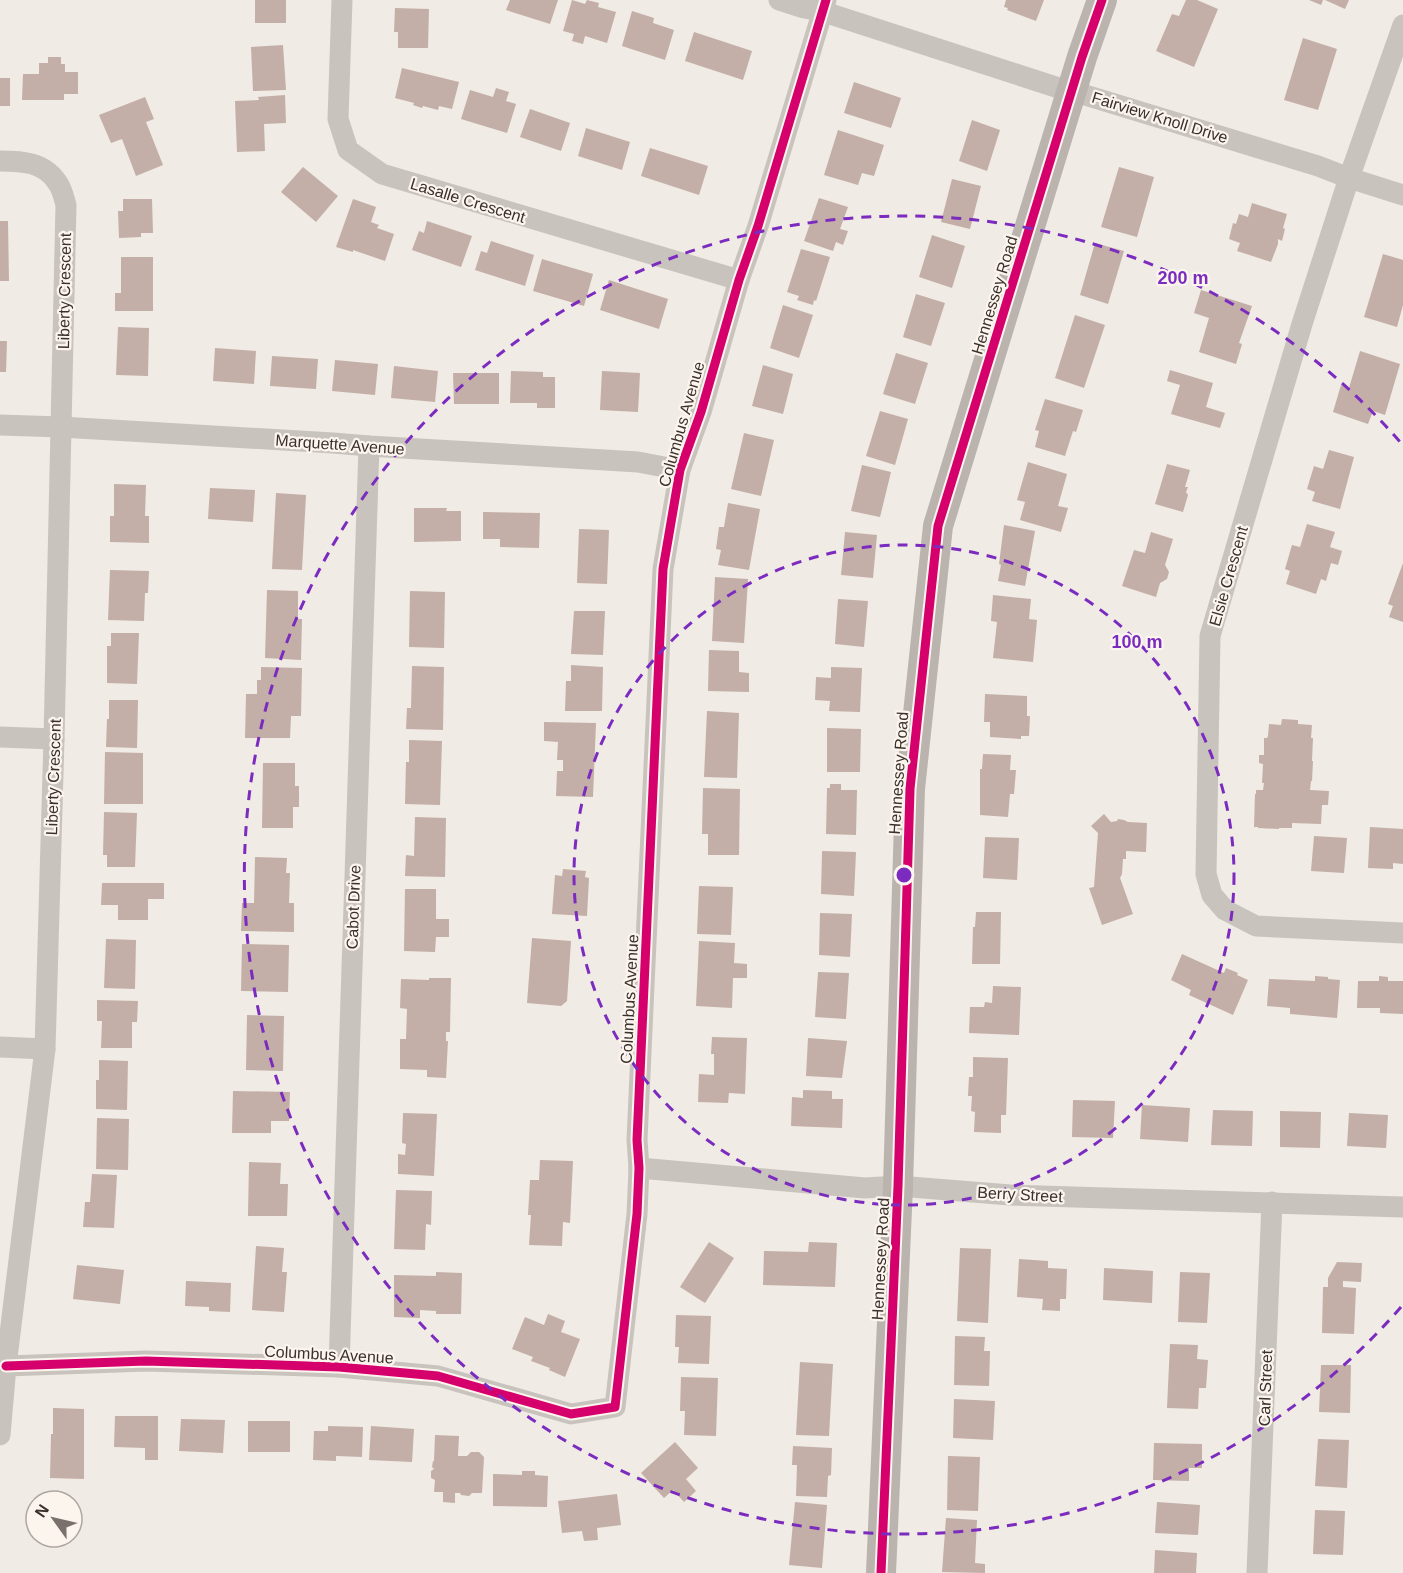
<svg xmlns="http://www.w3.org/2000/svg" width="1403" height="1573" viewBox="0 0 1403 1573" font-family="Arial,sans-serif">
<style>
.building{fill:#c3afa7}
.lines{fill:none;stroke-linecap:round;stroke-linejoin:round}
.street{stroke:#c9c3be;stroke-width:21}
.secondary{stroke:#bab3ae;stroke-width:30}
.cycleway-casing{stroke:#fbf5ee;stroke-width:13}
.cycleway{stroke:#d6006c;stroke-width:9}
.ring{fill:none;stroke:#7b2cbf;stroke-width:3;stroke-dasharray:10 8}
.labels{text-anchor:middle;stroke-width:4.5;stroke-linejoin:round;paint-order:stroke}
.street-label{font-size:16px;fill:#3b302b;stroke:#fbf5ee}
.centre{fill:#7b2cbf;stroke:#fbf5ee;stroke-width:3}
.ring-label{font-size:18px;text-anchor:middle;font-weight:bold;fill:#7b2cbf;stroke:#fbf5ee;stroke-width:4.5;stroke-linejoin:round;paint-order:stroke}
</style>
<rect width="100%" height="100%" fill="#f0ebe5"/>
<g class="building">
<rect x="255" y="0" width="31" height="23"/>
<path d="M510,0H558L550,24L506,10Z"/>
<path d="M572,0L585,4L587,0L599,3L598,7L616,12L607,43L585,36L583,44L572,41L574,34L563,31Z"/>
<path d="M1006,0H1044L1036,21L1007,10L1008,8L1004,7Z"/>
<path d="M1186,0H1197L1218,9L1194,67L1156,51L1172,14L1179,16Z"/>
<path d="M1309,0H1323L1321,5Z"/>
<path d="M1325,0H1349L1345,9Z"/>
<path d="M395,8L429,9L428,48H398V32H394Z"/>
<path d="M632,11L654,18L653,23L674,30L665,60L622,46Z"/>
<path d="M694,32L752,51L743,80L685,61Z"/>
<path d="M1303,38L1337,49L1318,110L1284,100Z"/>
<path d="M283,45L286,90L253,91L251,47Z"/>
<path d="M48,57H61V64H65V72H78V94H64V100H22L23,74H39V63H48Z"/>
<path d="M402,68L459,82L452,109L439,106L438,110L423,106L422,108L413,105L414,103L395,98Z"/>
<rect x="0" y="78" width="10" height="28"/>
<path d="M854,82L901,98L891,128L844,113Z"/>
<path d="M496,88L509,92L506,101L516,104L507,133L461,119L470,90L493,97Z"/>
<path d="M285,95L286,123L264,124L265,151L237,152L235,101L259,100L258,97Z"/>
<path d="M145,97L154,119L146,122L163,165L136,176L122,139L111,143L99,115Z"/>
<path d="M530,109L570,123L561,151L520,137Z"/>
<path d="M972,120L1000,130L987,171L959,161Z"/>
<path d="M586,128L630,142L622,170L578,156Z"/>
<path d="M838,130L884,145L874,176L862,173L858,185L824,175Z"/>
<path d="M650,148L708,166L699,195L641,176Z"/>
<path d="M303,167L338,196L316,222L281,192Z"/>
<path d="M1119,167L1154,177L1137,237L1101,227Z"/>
<path d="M952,179L981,186L970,229L941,222Z"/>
<path d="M819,198L848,207L840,229L848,231L843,245L836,242L833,251L804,241Z"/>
<path d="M123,199H152L153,233H141V237L119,238L118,211H123Z"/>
<path d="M353,199L376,207L371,222L379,225L377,228L394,234L385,261L353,250V252L336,247Z"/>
<path d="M1252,203L1287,214L1283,228L1285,229L1282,241L1278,239V244L1271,262L1237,251L1240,243L1229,239L1233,223L1236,224L1239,214L1248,217Z"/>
<path d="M0,221H8L9,281H0Z"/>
<path d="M427,221L472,236L461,267L412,250L419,231L424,233Z"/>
<path d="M932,235L965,246L952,288L919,277Z"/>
<path d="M491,241L534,255L525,286L475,270L481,251L487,253Z"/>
<path d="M1095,243L1124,251L1108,304L1080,295Z"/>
<path d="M801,249L830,257L816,301L814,300L813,305L797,300L799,296L787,292Z"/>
<path d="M1383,254L1403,260V305L1397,327L1364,317Z"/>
<path d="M121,257H153V311H115V293H121Z"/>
<path d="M542,259L593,274L584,306L533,291Z"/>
<path d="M609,280L668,299L659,329L600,310Z"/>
<path d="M1201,290L1252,306L1239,343L1242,344L1236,364L1199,352L1209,318L1194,313Z"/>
<path d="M916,294L945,303L931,346L903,337Z"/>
<path d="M783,305L813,315L799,358L770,348Z"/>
<path d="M1075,315L1105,325L1084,388L1055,378Z"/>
<path d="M118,327L149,328L148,376L116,375Z"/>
<path d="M0,341H7L6,372H0Z"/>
<path d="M215,348L256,351L254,384L213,381Z"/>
<path d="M1360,351L1400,364L1385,415L1373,411L1368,424L1333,412L1341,385L1349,388Z"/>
<path d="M896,353L928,363L915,404L883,394Z"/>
<path d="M272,356L318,359L316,389L270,386Z"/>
<path d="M335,360L378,364L375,395L332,391Z"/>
<path d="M763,365L793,374L783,414L752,406Z"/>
<path d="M394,366L438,371L435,402L391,398Z"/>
<path d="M1170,370L1213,383L1206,407L1225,413L1220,428L1171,414L1180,385L1167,381Z"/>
<path d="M511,371L543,372V377H555V408H537V403H510Z"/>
<path d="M602,371L640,373L638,412L600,410Z"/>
<path d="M453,373H499V404H454Z"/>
<path d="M1045,399L1083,410L1076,432L1073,431L1065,456L1035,447L1039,431L1035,430Z"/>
<path d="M880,411L908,419L895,465L866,456Z"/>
<path d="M744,433L774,440L761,496L731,489Z"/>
<path d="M1329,450L1354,457L1340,509L1312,501L1315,492L1307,489L1314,466L1323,469Z"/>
<path d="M1028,462L1067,474L1058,506L1068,508L1061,532L1020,520L1025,502L1017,500Z"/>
<path d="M1167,464L1190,470L1185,487H1188L1186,492L1188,495L1183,512L1155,504Z"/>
<path d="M862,465L891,472L880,517L851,511Z"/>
<path d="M114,484L146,485L145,516H149V543L110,542V516H114Z"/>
<path d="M210,488L255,490L253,522L208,519Z"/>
<path d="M276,493L306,495L302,570L272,569Z"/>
<path d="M728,503L760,509L749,570L718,565L721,550L716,549L719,527H724Z"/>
<path d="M414,508H447L446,511H461V541L414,542Z"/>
<path d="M483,512L540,513L539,548L500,547V539H483Z"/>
<path d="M1307,524L1335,532L1330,547L1342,551L1338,565L1331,563L1326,581L1321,579L1316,594L1286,584L1290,571L1285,569L1292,545L1300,547Z"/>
<path d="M1004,525L1035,531L1025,586L998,581L1001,565L999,564Z"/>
<path d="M579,529L609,530L607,584L577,583Z"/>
<path d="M845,532L877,535L873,578L841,575Z"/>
<path d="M1151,532L1173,539L1165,565L1169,572L1167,579L1160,583L1156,597L1122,586L1134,550L1145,553Z"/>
<path d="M1403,563V622L1389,617L1393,606L1388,604Z"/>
<path d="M110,570L149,571L148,593H145L144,621L108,620Z"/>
<path d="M715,577L748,579L744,643L712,641Z"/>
<path d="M267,590L298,591V619H302L301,660L265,658Z"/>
<path d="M410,591L445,592L444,648L409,647Z"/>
<path d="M993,595L1031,599L1029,619L1037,620L1033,662L993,658L997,622L991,621Z"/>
<path d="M838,599L868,601L864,647L835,644Z"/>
<path d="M574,611H605L603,655L571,654Z"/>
<path d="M111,633H139L137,684L107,683V646H111Z"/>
<path d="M709,650L739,651V672L749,673V692L708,691Z"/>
<path d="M571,665L603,667L602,711H565L566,681H571Z"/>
<path d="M412,666L444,667L443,730L406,729L407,708H411Z"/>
<path d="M261,667L302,668L301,716H291L290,738H245L246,694H257V680H261Z"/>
<path d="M831,667L862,668L860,712L829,711L830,701L815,700L816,677L831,678Z"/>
<path d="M985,694L1027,696V716H1030L1029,736H1021V739L990,737V722H984Z"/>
<path d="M109,700H138L137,748L106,747L107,719H109Z"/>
<path d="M707,711L739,713L737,778L704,777Z"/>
<path d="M1282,719L1298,720V724L1312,725L1311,738H1313L1312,761H1313L1312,781H1311L1310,790L1329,791L1328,805H1322L1321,824L1292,823V828H1279V829L1258,828V827H1254L1255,794H1256V790H1263L1264,783H1262L1263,764L1259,763V755H1264V738H1267L1268,736L1269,724L1281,725Z"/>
<path d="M544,722L596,723L593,797L556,796L557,771H563V760H557L558,742L544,741Z"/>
<path d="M827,728L861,729L860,772H827Z"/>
<path d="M409,740L442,741L440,805L405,804L406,762H409Z"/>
<path d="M105,752L143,753V804H104Z"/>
<path d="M983,754L1011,755L1010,770H1016L1014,794H1010L1008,817L980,815V769H982Z"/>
<path d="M263,763H295V786H299V807H293V828H262Z"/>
<path d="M830,784H841V790H857L856,835L826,834L827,788H830Z"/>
<path d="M703,788L740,789L739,855H708V834H702Z"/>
<path d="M104,812L137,813L135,867H107V855H103Z"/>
<path d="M1104,814L1111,822L1117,821L1118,819L1124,820L1128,822L1147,823L1146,852L1126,851V859H1123L1122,874L1120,878L1133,914L1102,925L1089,888L1094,887L1098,833L1091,826Z"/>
<path d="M415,817L446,818L445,877L405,876L406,855L414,856Z"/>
<path d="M1370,827L1403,829V864L1393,863V869L1368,868Z"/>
<path d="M1314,836L1347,838L1344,873L1311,871Z"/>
<path d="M985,837L1019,838L1017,880L983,878Z"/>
<path d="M822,851L856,852L854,896L821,894Z"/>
<path d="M255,857L287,858L286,873H290L289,903H294V932L241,931L242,903H254Z"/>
<path d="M563,869L586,871L585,877L589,878L587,916L552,914L555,875L562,876Z"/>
<path d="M102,883H164V899H148V920H118V905H101Z"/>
<path d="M699,886L733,887L731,935L697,934Z"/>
<path d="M405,889H436V919H449V937H436L435,952L404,951Z"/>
<path d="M976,912H1001L1000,964H972L973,927H975Z"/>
<path d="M820,913L852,914L850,957L819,955Z"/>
<path d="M532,938L571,941L567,1001L561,1006L527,1003Z"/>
<path d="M106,939L136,940L135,989L104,988Z"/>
<path d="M699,941L735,943L734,963L747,964V978H733L732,1008L696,1006Z"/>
<path d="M242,944L289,945L288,992L241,991Z"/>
<path d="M1182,954L1224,973L1226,968L1238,973L1237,975L1248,980L1233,1015L1189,995L1191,990L1171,980Z"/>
<path d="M818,972L849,973L846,1019L815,1017Z"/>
<path d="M1315,976L1328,977V979L1340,980L1337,1018L1290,1014V1008L1267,1006L1269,979L1315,981Z"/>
<path d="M1379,976L1388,977V981H1403V1014L1380,1013V1008H1357L1358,981H1379Z"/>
<path d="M429,978H451L450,1032H446V1041H448L446,1078L427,1077V1070L400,1069V1039H406L407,1009L400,1008L401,979L429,980Z"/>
<path d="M993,986L1021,987L1019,1035L969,1033L970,1007H984L985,1002L992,1003Z"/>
<path d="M97,1000L138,1001L137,1022H132V1048H101L102,1021H97Z"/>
<path d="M247,1015L284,1016L283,1071L246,1070Z"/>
<path d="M712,1037L747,1038L745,1094L729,1093L728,1103L698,1102L699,1074L714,1075V1054H711Z"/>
<path d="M808,1038L847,1041L842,1078L806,1076Z"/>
<path d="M973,1057L1008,1058L1006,1115H1001V1133L974,1132L975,1112L971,1111L972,1096H968L969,1077H973Z"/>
<path d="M99,1060L128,1061L127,1110L96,1109V1080H99Z"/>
<path d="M803,1090L832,1091V1099H843L842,1128L791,1126L792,1097L803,1098Z"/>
<path d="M233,1091L290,1092L289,1121H271V1133H232Z"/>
<path d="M1073,1100L1115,1101L1113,1138L1072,1137Z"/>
<path d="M1142,1105L1190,1108L1188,1142L1140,1139Z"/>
<path d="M1213,1110L1253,1111L1252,1146L1211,1145Z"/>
<path d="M1280,1111L1321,1112L1320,1148L1280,1147Z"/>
<path d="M403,1113L437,1114L434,1176L398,1174V1154L405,1155L406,1144L402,1143Z"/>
<path d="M1349,1113L1388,1115L1386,1148L1347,1146Z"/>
<path d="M97,1118L129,1119L128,1170L96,1169Z"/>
<path d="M540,1160L573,1161L570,1223L563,1222L562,1246L529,1245L531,1215H528L530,1180H539Z"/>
<path d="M249,1162L281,1163L280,1184H288L287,1216H248Z"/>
<path d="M92,1174L117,1175L114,1228L83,1227L85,1202H90Z"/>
<path d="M396,1190L432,1191L431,1225L426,1224L425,1250L394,1249Z"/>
<path d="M709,1242L734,1258L705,1303L680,1287Z"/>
<path d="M809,1242L837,1243L835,1287L763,1285L764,1251L808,1252Z"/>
<path d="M256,1246L284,1248L282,1272H287L284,1312L252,1310Z"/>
<path d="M960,1248L991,1249L988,1323L957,1321Z"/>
<path d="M1019,1259L1048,1261V1268L1067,1269L1066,1299H1060V1311L1042,1310L1043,1299L1017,1297Z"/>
<path d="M1337,1262L1362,1263L1361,1282L1343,1281V1287L1356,1288L1354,1334L1322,1333L1323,1287H1328V1278Z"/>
<path d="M77,1265L124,1270L120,1304L73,1299Z"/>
<path d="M1104,1268L1153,1271L1152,1303L1103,1300Z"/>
<path d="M436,1272L462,1273L461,1314H436V1311L420,1310V1318L394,1317V1275L436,1276Z"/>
<path d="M1180,1272L1210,1273L1207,1323L1178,1322Z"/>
<path d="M186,1281L231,1283L230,1312L209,1311V1307L185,1306Z"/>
<path d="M548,1314L565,1321L561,1332L580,1339L565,1377L549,1370L550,1368L531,1361L533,1357L512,1349L525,1317L544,1325Z"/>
<path d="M676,1315L711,1316L709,1364L678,1363L679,1347H675Z"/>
<path d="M955,1336L985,1337L984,1351H990L989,1386L954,1385Z"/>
<path d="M1170,1344L1198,1345L1197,1359L1208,1360L1206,1388H1199L1198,1409L1167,1408Z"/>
<path d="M800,1362L833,1364L829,1436L796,1435Z"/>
<path d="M1321,1365H1351L1350,1413L1319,1412Z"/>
<path d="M681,1377L718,1378L716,1436L684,1435L685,1411H680Z"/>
<path d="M954,1399L995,1401L993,1440L953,1438Z"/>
<path d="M53,1408L84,1409V1479L50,1478L51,1434H53Z"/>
<path d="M115,1416H158V1460H145V1448L114,1447Z"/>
<path d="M181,1419L225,1420L223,1453L179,1451Z"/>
<rect x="248" y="1421" width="42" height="31"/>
<path d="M328,1426L363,1427L362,1457L336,1456V1461L313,1460L314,1431H328Z"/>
<path d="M371,1426L414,1429L412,1462L369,1460Z"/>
<path d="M435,1435L459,1436L458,1456H467L471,1452H479L484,1457L482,1493H472L469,1496L461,1495L460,1493H455V1503L443,1502V1492H434L435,1480L431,1478V1471L434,1469L432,1467L433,1461H434Z"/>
<path d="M1318,1439L1349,1440L1347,1488L1315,1486Z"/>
<path d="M675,1442L698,1468L686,1479L696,1491L684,1502L673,1490L664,1498L641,1473Z"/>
<path d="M1154,1443L1202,1444V1468H1189V1481L1153,1480Z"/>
<path d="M793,1446L832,1448L831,1475L828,1476L827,1497L796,1496L797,1465H792Z"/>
<path d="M948,1456L980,1457L978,1511L947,1510Z"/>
<path d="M522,1471H535V1475L548,1476L547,1507L493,1506V1474L522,1475Z"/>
<path d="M617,1494L621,1525L597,1528L598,1540L584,1541L582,1531L562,1533L558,1501Z"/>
<path d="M795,1502L827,1505L822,1568L789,1565Z"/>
<path d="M1157,1502L1200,1505L1198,1535L1155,1533Z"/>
<path d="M1315,1510L1345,1511L1343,1555L1313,1554Z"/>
<path d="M946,1518L977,1520L975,1563L985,1564V1573L942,1572Z"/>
<path d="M1155,1550L1197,1553L1196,1573H1154Z"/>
</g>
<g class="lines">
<g class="street">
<path d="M342,0L338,119L348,150L382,174L739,280"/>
<path d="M779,0L804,8L821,11L1065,90L1072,91L1318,166L1349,178L1403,195"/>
<path d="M1403,25L1349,178L1302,324L1210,636L1206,874L1212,895L1225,910L1256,926L1403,933"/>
<path d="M0,161C22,161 44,162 57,182C62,188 64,198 66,205L54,739L45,1049L6,1366L0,1435"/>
<path d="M0,425L61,427L333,443L369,446L638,462L680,470"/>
<path d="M0,737L54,739"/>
<path d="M0,1047L45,1049"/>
<path d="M639,1168L865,1188L898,1186L1010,1195L1403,1207"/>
<path d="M6,1366L146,1361L339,1367L438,1376L571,1414L615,1407L637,1214L639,1168L637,1140L663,569L680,470L701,412L739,280L758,226L826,0"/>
<path d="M339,1367L369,446"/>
<path d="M1257,1573L1272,1202"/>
</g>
<path class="secondary" d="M881,1573L898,1186L910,789L938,526L1082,57L1102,0"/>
<g class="cycleway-casing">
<g id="cycleway">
<path d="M6,1366L146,1361L339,1367L438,1376L571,1414L615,1407L637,1214L639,1168L637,1140L663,569L680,470L701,412L739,280L758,226L826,0"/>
<path d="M881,1573L898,1186L910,789L938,526L1082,57L1102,0"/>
</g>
</g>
<use href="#cycleway" class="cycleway"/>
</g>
<g class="ring">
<circle cx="904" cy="875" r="330"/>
<path d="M1401 1307A659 659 0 1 1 1401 443"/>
</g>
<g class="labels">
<g class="street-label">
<text transform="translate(1160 117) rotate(17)" y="6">Fairview Knoll Drive</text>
<text transform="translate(468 200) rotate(17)" y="6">Lasalle Crescent</text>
<text transform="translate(64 291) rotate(-89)" y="6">Liberty Crescent</text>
<text transform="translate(994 295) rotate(-73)" y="6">Hennessey Road</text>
<text transform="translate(681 424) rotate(-74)" y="6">Columbus Avenue</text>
<text transform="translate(340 444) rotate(4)" y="6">Marquette Avenue</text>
<text transform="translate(1228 576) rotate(-74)" y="6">Elsie Crescent</text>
<text transform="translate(898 773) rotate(-86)" y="6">Hennessey Road</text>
<text transform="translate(53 777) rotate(-88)" y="6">Liberty Crescent</text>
<text transform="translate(353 907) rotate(-88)" y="6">Cabot Drive</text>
<text transform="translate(629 999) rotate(-87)" y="6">Columbus Avenue</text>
<text transform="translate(1020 1194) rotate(3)" y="6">Berry Street</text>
<text transform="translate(880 1259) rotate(-87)" y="6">Hennessey Road</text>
<text transform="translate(329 1354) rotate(3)" y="6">Columbus Avenue</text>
<text transform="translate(1265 1388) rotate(-88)" y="6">Carl Street</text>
</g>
</g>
<circle cx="904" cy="875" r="9" class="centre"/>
<g class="ring-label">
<text x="1183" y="284">200 m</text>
<text x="1137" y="648">100 m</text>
</g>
<g transform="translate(54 1519) rotate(304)"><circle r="28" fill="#fbf5ee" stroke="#aea6a0" stroke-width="1.5"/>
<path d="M0-4.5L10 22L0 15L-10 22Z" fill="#7a716c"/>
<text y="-9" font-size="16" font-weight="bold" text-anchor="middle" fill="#3b302b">N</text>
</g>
</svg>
